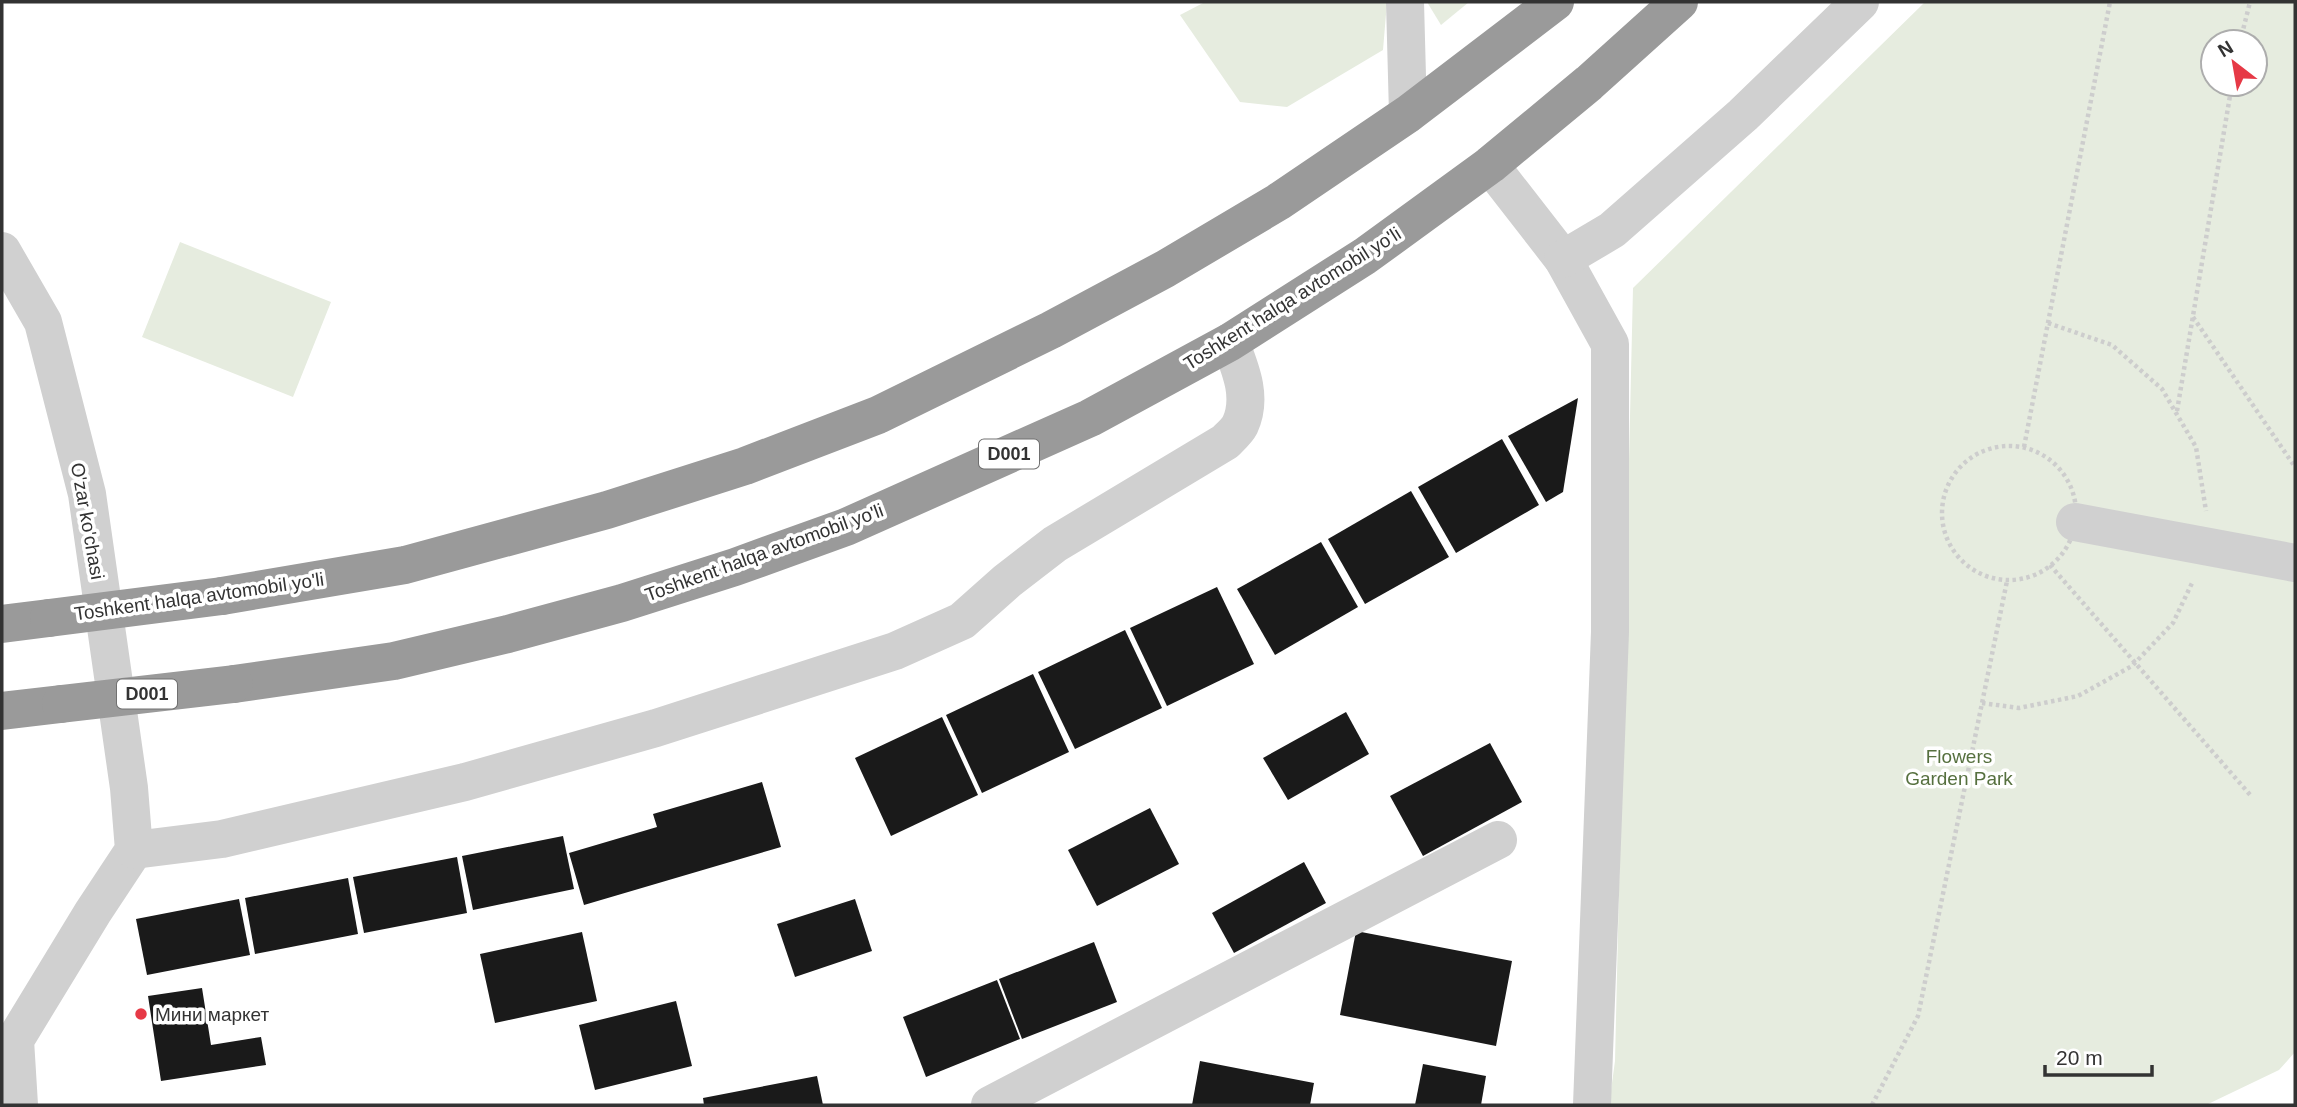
<svg xmlns="http://www.w3.org/2000/svg" width="2297" height="1107" viewBox="0 0 2297 1107" font-family="Arial,sans-serif">
<style>
.green{fill:#e6ecdf;fill-rule:evenodd}
.building{fill:#1a1a1a}
.lines{fill:none;stroke-linecap:round;stroke-linejoin:round}
.path{stroke:#cdcdcd;stroke-width:4.5;stroke-dasharray:3.5 3.5;stroke-linecap:butt}
.minor{stroke:#d0d0d0;stroke-width:38}
.highway{stroke:#9a9a9a;stroke-width:38}
.highway-bridge{stroke:#9a9a9a;stroke-width:38}
.poi-dot{fill:#e63946;stroke:#fff;stroke-width:2.5}
.labels{text-anchor:middle;stroke-width:7;stroke-linejoin:round;paint-order:stroke}
.shield{fill:#fff;stroke:#707070;stroke-width:2}
.shield-label{font-size:18px;font-weight:bold;fill:#333}
.street-label{font-size:19px;fill:#333;stroke:#fff}
.park-label{font-size:19px;fill:#56703f;stroke:#fff}
.poi-label{font-size:19px;fill:#333;stroke:#fff;text-anchor:start}
</style>
<rect width="100%" height="100%" fill="#fff"/>
<g class="green">
<path d="M1205,2H1387L1383,50L1287,107L1240,102L1180,15Z"/>
<path d="M1427,2H1469L1441,25Z"/>
<path d="M1925,2H2295V1052L2279,1070L2206,1105H1609L1615,1061L1633,288ZM2213,42H2255V84H2213Z"/>
<path d="M180,242L331,302L293,397L142,337Z"/>
</g>
<g class="building">
<path d="M1578,398L1563,492L1546,502L1508,436Z"/>
<path d="M1502,439L1539,505L1456,553L1418,487Z"/>
<path d="M1411,491L1449,557L1365,604L1328,539Z"/>
<path d="M1321,542L1358,607L1275,655L1237,589Z"/>
<path d="M1217,587L1254,664L1167,706L1130,628Z"/>
<path d="M1125,630L1162,708L1075,749L1038,672Z"/>
<path d="M1033,674L1069,752L982,793L946,715Z"/>
<path d="M1346,712L1369,754L1288,800L1263,758Z"/>
<path d="M942,717L978,795L891,836L855,758Z"/>
<path d="M1490,743L1522,802L1423,856L1390,796Z"/>
<path d="M762,782L781,847L584,905L569,853L657,827L653,814Z"/>
<path d="M1150,808L1179,864L1097,906L1068,850Z"/>
<path d="M563,836L574,889L473,910L462,856Z"/>
<path d="M457,857L467,913L364,933L353,877Z"/>
<path d="M1304,862L1326,903L1234,953L1212,913Z"/>
<path d="M348,878L358,934L255,954L245,898Z"/>
<path d="M239,899L250,955L147,975L136,919Z"/>
<path d="M855,899L872,951L795,977L777,924Z"/>
<path d="M1356,931L1512,961L1496,1046L1340,1015Z"/>
<path d="M582,932L597,1001L495,1023L480,954Z"/>
<path d="M1094,942L1117,1002L1022,1039L999,979Z"/>
<path d="M997,980L1020,1039L926,1077L903,1017Z"/>
<path d="M202,988L211,1045L261,1037L266,1065L161,1081L148,996Z"/>
<path d="M676,1001L692,1066L595,1090L579,1025Z"/>
<path d="M1200,1061L1314,1083L1310,1105H1192Z"/>
<path d="M1423,1064L1486,1076L1481,1105H1415Z"/>
<path d="M817,1076L823,1105H704L703,1098Z"/>
</g>
<g class="lines">
<g class="path">
<path d="M2240,42L2250,2"/>
<path d="M2193,317L2295,467"/>
<path d="M2048,323L2112,345L2162,389L2196,447L2206,511"/>
<path d="M2177,411L2232,84"/>
<circle cx="2009" cy="513" r="67"/>
<path d="M2024,447L2110,2"/>
<path d="M2050,565L2252,797"/>
<path d="M1982,703L2019,708L2078,696L2132,666L2173,623L2193,581"/>
<path d="M1872,1105L1918,1016L2007,581"/>
</g>
<g class="minor">
<path d="M1405,2L1408,114"/>
<path d="M1490,165L1563,259L1610,344V632L1592,1105"/>
<path d="M2,251L43,322L87,494L129,788L134,850L93,912L15,1040L19,1105"/>
<path d="M1563,259L1612,230L1743,115L1860,2"/>
<path d="M2075,522L2295,563"/>
<path d="M134,850L222,839L465,782L656,728L895,651L962,621L1007,581L1055,544L1225,442C1230,437 1237,431 1240,425C1253,397 1240,368 1230,342"/>
<path d="M990,1105L1498,840"/>
</g>
<g class="highway">
<path d="M222,596L405,565L607,510L745,466L878,415L1051,330L1165,269L1278,202L1408,114L1555,2"/>
<path d="M2,624L49,618"/>
<path d="M234,684L394,661L508,634L622,603L735,567L846,527L1090,418L1230,342L1365,256L1490,165L1589,83L1679,2"/>
<path d="M2,711L61,704"/>
</g>
<g class="highway-bridge">
<path d="M49,618L222,596"/>
<path d="M61,704L234,684"/>
</g>
</g>
<circle class="poi-dot" cx="141" cy="1014" r="7"/>
<g class="labels">
<g class="shield">
<rect x="979" y="439.5" width="60" height="29" rx="5"/>
<rect x="117" y="679.5" width="60" height="29" rx="5"/>
</g>
<g class="shield-label">
<text x="1009" y="460">D001</text>
<text x="147" y="700">D001</text>
</g>
<g class="street-label">
<text transform="translate(1292 298) rotate(-32)" y="7">Toshkent halqa avtomobil yo'li</text>
<text transform="translate(88 521) rotate(80)" y="7">O'zar ko'chasi</text>
<text transform="translate(764 552) rotate(-20)" y="7">Toshkent halqa avtomobil yo'li</text>
<text transform="translate(199 596) rotate(-8)" y="7">Toshkent halqa avtomobil yo'li</text>
</g>
<g class="park-label">
<text x="1959" y="763">Flowers<tspan x="1959" dy="22">Garden Park</tspan></text>
</g>
<g class="poi-label">
<text x="155" y="1021">Мини маркет</text>
</g>
</g>
<rect width="2297" height="1107" fill="none" stroke="#333333" stroke-width="7"/>
<g transform="translate(2234 63) rotate(329)"><circle r="33" fill="#ffffff" stroke="#adadad" stroke-width="2"/>
<path d="M0-5L12 26L0 18L-12 26Z" fill="#e63946"/>
<text y="-10" font-size="19" font-weight="bold" text-anchor="middle" fill="#333333">N</text>
</g>
<path d="M2045 1065v10h107v-10" fill="none" stroke="#333333" stroke-width="3.5"/>
<text x="2056" y="1065" font-size="21" fill="#333333" stroke="#ffffff" stroke-width="5" paint-order="stroke">20 m</text>
</svg>
